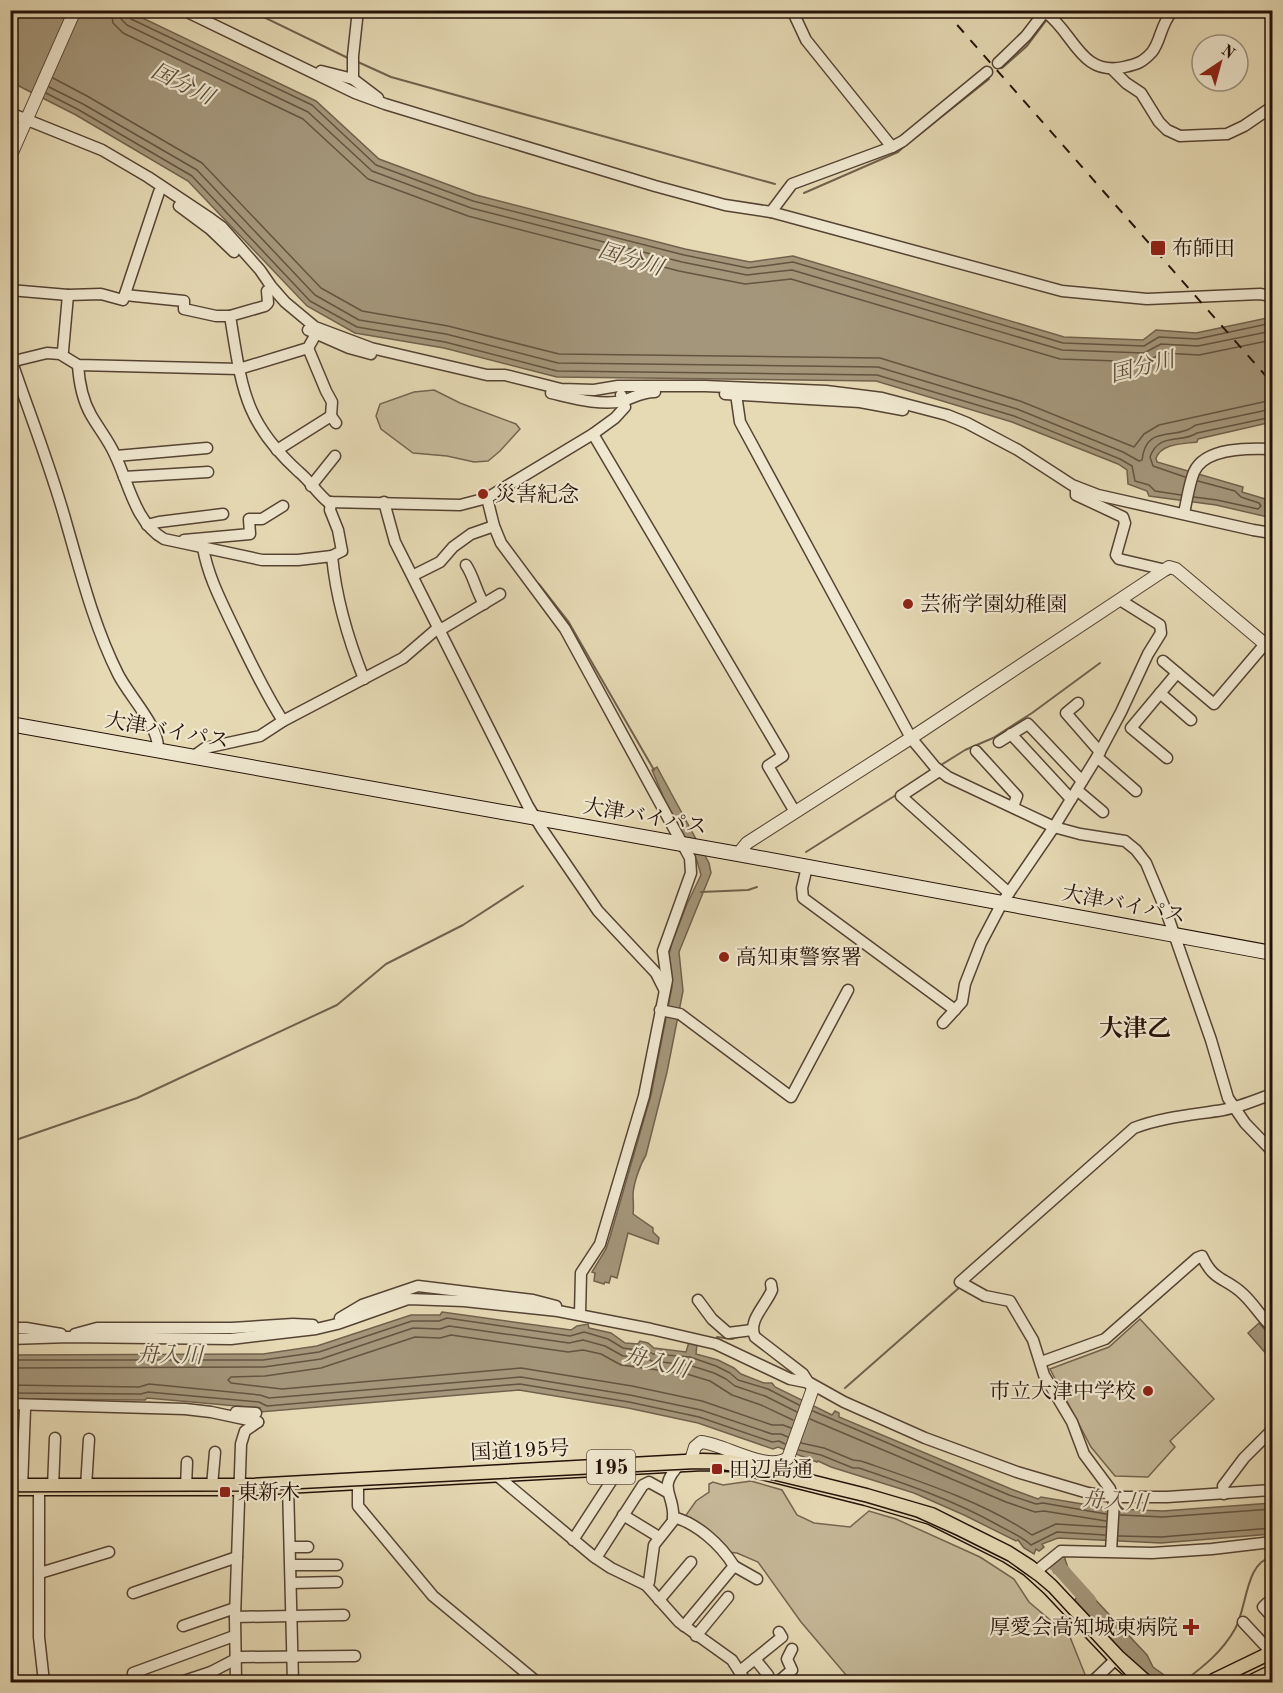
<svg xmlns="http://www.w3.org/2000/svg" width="1283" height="1693" viewBox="0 0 1283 1693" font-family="'Old Standard TT','Noto Serif JP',serif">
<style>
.green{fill:#c5b898;stroke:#756450;stroke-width:1.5}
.water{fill:#a4967a;stroke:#71614c;stroke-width:1.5}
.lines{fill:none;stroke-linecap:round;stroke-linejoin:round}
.shore{stroke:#645441;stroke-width:1.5}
.stream{stroke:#71614c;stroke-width:2}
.river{stroke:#a4967a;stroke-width:15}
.minor-casing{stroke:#554333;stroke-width:13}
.tertiary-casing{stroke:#554333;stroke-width:14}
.secondary-casing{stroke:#251108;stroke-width:16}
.trunk-casing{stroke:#251108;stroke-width:19}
.minor{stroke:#efe7cf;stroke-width:10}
.tertiary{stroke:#efe7cf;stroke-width:12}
.secondary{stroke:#efe7cf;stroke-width:14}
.trunk{stroke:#e6dab5;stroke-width:16}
.tram{stroke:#251108;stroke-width:1.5}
.rail{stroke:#251108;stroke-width:2;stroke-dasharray:10 10;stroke-linecap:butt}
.poi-dot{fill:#8f2418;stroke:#efe7cf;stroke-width:2}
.labels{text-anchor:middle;stroke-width:4.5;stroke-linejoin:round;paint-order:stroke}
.shield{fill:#efe7cf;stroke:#625144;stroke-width:1.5}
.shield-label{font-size:20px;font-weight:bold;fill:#251108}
.poi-label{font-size:21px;fill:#251108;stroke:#efe7cf;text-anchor:start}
.street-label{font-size:21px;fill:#251108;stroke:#efe7cf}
.water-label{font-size:22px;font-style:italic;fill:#5e4d3b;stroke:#efe7cf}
.quarter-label{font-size:24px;font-weight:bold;fill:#251108;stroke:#efe7cf}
</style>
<rect width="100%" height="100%" fill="#e6dab5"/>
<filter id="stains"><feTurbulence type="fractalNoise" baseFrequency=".00333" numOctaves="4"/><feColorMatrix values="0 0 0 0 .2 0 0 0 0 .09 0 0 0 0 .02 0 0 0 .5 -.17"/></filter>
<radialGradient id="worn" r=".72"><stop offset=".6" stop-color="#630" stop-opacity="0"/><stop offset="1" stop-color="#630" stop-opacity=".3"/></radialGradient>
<g class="green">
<path d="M434,390L460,403L516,424L520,429L500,451L488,461L474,462L447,456L413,453L381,429L376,416L380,404L414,392Z"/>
<path d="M1140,1319L1214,1399L1170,1441L1175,1447L1148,1477L1115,1476L1091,1447L1050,1369L1109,1347Z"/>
<path d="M751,1481L782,1490L797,1515L814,1523L850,1527L869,1511L896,1519L980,1557L1014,1579L1029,1602L1070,1637L1088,1682H852L801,1622L758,1562L737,1553L726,1552L684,1518L696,1501L709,1492V1484L713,1482L723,1485Z"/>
</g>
<g class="water">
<path d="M10,11H128L316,101L379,159L476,195L685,249L750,262L793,256L1064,337L1143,340L1156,330L1196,333L1272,317V422L1198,439L1197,442C1183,444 1162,443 1156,458L1157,462L1243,487L1242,492L1272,501V518L1216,505L1149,496L1147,491L1128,484L1127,470L1118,464L1012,422L876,381L557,377L444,348L355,333L307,306L188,181L76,115L11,82Z"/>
<path d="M657,767L709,863L711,873L679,952L683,991L667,1072L646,1155C640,1165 634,1182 633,1194C633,1201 634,1207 633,1214L653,1228V1232L659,1238L658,1244L628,1233L617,1278L611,1276L609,1283L605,1282L604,1284L594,1281L595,1273L592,1272L606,1249L610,1237L651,1095L672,987L668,958L672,943L687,904L701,875L697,861L666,803L652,770Z"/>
<path d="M442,1312L571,1330L577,1326L588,1324L589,1328L611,1333L625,1343L638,1344L640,1341L648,1343L654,1348L686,1352L689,1342L697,1344L696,1354L718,1360L734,1368L741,1374L764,1383H772L775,1387L832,1415L835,1411L839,1413V1417L1011,1489L1038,1499L1041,1497L1112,1509L1163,1511L1272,1503V1534L1161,1543L1058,1538L1042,1544L1044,1547L1039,1551L1036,1549L1034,1554L1024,1548L1018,1540L1016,1541L964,1515L914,1493L831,1467L818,1461L817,1462L778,1447L773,1449L698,1423L628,1408L519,1390L260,1412V1408L147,1398L145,1400L11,1399V1355L263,1354L317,1346L411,1315H440Z"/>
<path d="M1259,1323L1272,1338V1352L1268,1356L1248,1333Z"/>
<path d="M1064,1556L1068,1568L1076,1579L1147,1655L1153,1667L1174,1682L1155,1679L1139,1670L1074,1601L1081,1592L1060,1568L1054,1573L1050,1563Z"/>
</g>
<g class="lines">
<g class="shore">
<path d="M111,10L113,23L123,33L303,119L368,179L468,216L679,271L745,284L791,279L1060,359L1145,362L1163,353L1199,355L1272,340"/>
<path d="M120,10L121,19L127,25L308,112L372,171L471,208L682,262L747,275L792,270L1062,350L1144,353L1161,344L1198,346L1272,331"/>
<path d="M127,10L131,19L312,105L376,165L473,201L684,255L748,268L793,262L1063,343L1144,346L1159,337L1197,339L1272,323"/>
<path d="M53,78L87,96L202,163L321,288L362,311L448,326L559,354L880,358L1020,401L1134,447L1144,434L1159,425L1272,400"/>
<path d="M49,87L83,104L197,170L315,295L359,320L446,334L558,363L878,367L1017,409L1123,452L1139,461L1142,460C1146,428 1166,438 1187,430C1190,429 1192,427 1196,425L1272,409"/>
<path d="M46,93L79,110L192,176L310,301L357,327L445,342L557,371L877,375L1014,416L1120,459L1132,466L1135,481L1149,485L1155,491L1181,495"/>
<path d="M1185,477L1153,466L1150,457C1159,432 1180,444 1197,433L1272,417"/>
<path d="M1194,497L1217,500L1258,509L1261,506L1259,503L1241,497L1235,491L1198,481"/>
<path d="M10,1360H263L319,1352L412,1321H439L447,1318L570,1336L584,1332L608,1339L623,1348L637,1350L644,1348L653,1354L690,1357L716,1366L730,1373L738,1380L768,1389L799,1405"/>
<path d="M10,1368L264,1367L321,1359L413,1328L440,1329L449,1326L569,1343L583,1340L605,1346L623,1356L643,1357L652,1361L689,1365L714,1373L726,1379L735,1386L765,1396L797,1412"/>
<path d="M10,1385L139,1387L149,1384L260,1395L269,1398L521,1377L630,1395L701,1410L772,1434H781L788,1437"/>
<path d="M10,1393L141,1394L148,1392L259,1402L267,1406L520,1384L629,1402L699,1417L772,1442L779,1441L785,1444"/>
<path d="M813,1411L1009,1495L1036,1504L1043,1503L1106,1514"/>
<path d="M810,1419L1006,1502L1035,1512L1044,1511L1106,1521"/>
<path d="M791,1428L783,1425H772L702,1401L632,1386L521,1368L282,1389L231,1383L228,1380L231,1377L265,1376L321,1368L415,1337L440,1338L451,1335L568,1352L583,1350L601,1354L621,1365L687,1374L710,1381L732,1395L761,1405L793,1420"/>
<path d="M801,1443L824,1448L853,1460L861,1461C916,1480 985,1502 1032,1535L1056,1524L1106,1527"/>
<path d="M799,1450L821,1455L853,1468H859C906,1484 953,1500 996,1524C1009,1531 1021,1536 1031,1545L1057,1532L1105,1535"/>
<path d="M1120,1515L1163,1517L1272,1509"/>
<path d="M1119,1536L1161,1537L1272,1528"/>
</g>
<g class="stream">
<path d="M249,10L350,59"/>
<path d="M358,62L391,77L775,184"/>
<path d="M1002,68L1027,46L1048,18"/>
<path d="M911,141L989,79"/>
<path d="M804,193L898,152L907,144"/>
<path d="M539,584L568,621L654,770"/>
<path d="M941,765L965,750L993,738L1032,713L1100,663"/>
<path d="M806,852L896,795"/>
<path d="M701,892L748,890L757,887"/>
<path d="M10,1142L137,1098L337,1005L386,964L463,925L523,886"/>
<path d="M717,1337L732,1339L737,1337"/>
<path d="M845,1388L960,1287"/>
<path d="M1183,1682C1204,1666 1222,1652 1235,1629C1247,1609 1245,1562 1272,1557"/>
</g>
<path class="river" d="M1053,1561L1089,1601"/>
<g class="minor-casing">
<g id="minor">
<path d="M183,10L355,93L385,104L655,186L725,205L771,212L1062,291L1147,299L1260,294L1272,296"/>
<path d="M792,10L806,40L892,147"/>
<path d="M1045,12C1074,32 1080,77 1124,67C1138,64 1143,62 1152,52C1161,41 1160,25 1173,10"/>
<path d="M998,63L1026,36L1046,10"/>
<path d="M1113,70L1126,83L1141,93L1159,122L1167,130L1180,136L1227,134L1244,126L1272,107"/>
<path d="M321,71L353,79V56L358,10"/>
<path d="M353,79L378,98"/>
<path d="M10,113L102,150L148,177L211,219L222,227L260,270L271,286L285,302L315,327L371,348L487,375H505L561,389L594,390L618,386H705L826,391L882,398L947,415L967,423L1018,450L1072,485L1098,495L1253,530L1272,533"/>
<path d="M179,206L210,229L234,252"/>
<path d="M771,212L792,184L892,147L903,141L987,72"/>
<path d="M10,290L68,295L101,294L123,300L159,192"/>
<path d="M267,291L268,303L265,306L230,316C242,387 243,421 299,472C310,481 317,493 328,502L460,505L487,498L593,434L615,418L625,407L621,395"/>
<path d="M125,295L184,301V309L216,316H230"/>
<path d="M308,330L349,348L371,354"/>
<path d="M308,348L326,391L332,402L331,416L336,423"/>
<path d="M60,354L63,351L68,295"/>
<path d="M10,362L47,353L60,354L78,365L239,369L308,348L316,334"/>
<path d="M12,362C30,415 51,468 66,522C81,574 94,626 118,674C129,696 159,726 158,749"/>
<path d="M78,365C79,381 83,401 91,415C99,429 109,441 115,455C129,484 135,522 164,539L262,560H298L332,556C336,599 348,639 364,679"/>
<path d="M551,393C573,398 600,406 623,401C635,397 642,392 655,392"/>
<path d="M725,394L860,402L903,410"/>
<path d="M736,394L740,422L911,738L935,767L948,777L1054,827L1080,834L1125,841L1136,850L1146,863L1166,911L1211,1040L1228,1098L1245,1123L1272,1151"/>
<path d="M593,434L783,756L768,766L795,812"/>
<path d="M277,450L331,416"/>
<path d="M116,456L207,448"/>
<path d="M124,477L208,472"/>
<path d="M311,486L335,456"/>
<path d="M1076,487V495L1123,517L1125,523L1116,555L1119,559L1166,570"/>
<path d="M487,498L494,526L501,543L565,629L690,858L691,873L663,951L667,980L644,1096L600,1244L581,1273L580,1314"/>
<path d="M331,502L330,510L338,530L342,551L332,556"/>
<path d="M384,502L395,542L528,806L542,829L598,911L656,973L664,989"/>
<path d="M1184,513C1187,500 1189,484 1194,472C1205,447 1250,448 1272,449"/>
<path d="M147,525L159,522L223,514"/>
<path d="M184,540L250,534L249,519H262L283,506"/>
<path d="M203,548C208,575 219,597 231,622C247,655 263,690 283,721"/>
<path d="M466,565C474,577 476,591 484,604"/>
<path d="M414,575L440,562L453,547L471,534L494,526"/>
<path d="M440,630L500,594"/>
<path d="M1163,661L1214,704L1265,644"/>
<path d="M1160,693L1191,720"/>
<path d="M1078,703L1066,713L1100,752"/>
<path d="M1011,734L1071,799"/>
<path d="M999,742L1028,724L1082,781"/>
<path d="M976,751L1017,796L1013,807"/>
<path d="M194,756L205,748L260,736L283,721L403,658L439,627"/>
<path d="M1097,757L1136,791"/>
<path d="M1167,758L1131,728L1177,673"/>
<path d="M939,771L901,796L1009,893"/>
<path d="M1077,790L1103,812"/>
<path d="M807,867L802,888L803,898L955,1010"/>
<path d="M660,1010L680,1014L791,1097L848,990"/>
<path d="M943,1023L962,1002L965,984L981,943L1002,903L1054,827L1097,757L1121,712L1148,654L1161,633L1160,625L1120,600"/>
<path d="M771,1284L772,1290C766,1305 747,1321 755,1337L803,1374L810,1385"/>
<path d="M698,1300L712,1319L728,1333L752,1330"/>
<path d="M340,1318L362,1305L418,1286L533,1300L556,1306"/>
<path d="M10,1328H26L61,1334"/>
<path d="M75,1334L97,1328H232L293,1324L313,1325"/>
<path d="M10,1339L69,1337L231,1339L316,1329L337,1324L408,1299L464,1301L558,1311L651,1329L716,1344L790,1379L810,1383L844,1402L925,1438L1017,1472L1088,1493L1113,1497H1167L1272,1490"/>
<path d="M1041,1362L1105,1339L1197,1258L1202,1256C1214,1282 1225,1277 1243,1294C1254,1304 1261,1317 1272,1327"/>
<path d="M10,1404L185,1409L211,1412L258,1422"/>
<path d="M236,1412L256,1413"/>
<path d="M680,1464C655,1490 676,1493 673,1521L654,1545L649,1582L646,1585L679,1622L732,1660L746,1682"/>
<path d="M495,1474L593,1556L611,1568L646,1585"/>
<path d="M358,1481V1506L433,1596L537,1682"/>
<path d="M288,1485L293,1682"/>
<path d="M212,1486L215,1452"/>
<path d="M22,1487L25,1409"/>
<path d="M39,1487V1637L44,1682"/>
<path d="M53,1487L55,1438"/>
<path d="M86,1487L89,1439"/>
<path d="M186,1487L187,1462"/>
<path d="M1224,1494L1223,1486L1244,1458L1272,1430"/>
<path d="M623,1515L659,1537"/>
<path d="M673,1517C697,1523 721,1545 734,1566L684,1626"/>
<path d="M573,1540L612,1480V1467"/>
<path d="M290,1547H308"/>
<path d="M1111,1551L1114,1501L1110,1489L1084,1454L1072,1422L1044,1375L1033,1340L1010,1301L985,1296L960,1282L1134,1128C1163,1117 1192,1115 1223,1110C1240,1107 1256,1100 1272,1094"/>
<path d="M596,1558L643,1485L649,1482L667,1492"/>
<path d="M291,1565H337"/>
<path d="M734,1566L757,1579"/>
<path d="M40,1573L109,1552"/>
<path d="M1034,1573L1061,1551L1152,1553L1212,1549L1272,1542"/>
<path d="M291,1583L337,1582"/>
<path d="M133,1593L237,1557"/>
<path d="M659,1600L691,1562"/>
<path d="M1267,1603L1263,1607L1272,1617"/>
<path d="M235,1617L344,1615"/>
<path d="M1243,1622L1272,1653"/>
<path d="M183,1626L235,1608"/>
<path d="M696,1636L728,1597"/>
<path d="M755,1659L768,1675"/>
<path d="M740,1671L782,1637L779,1632"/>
<path d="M133,1673L234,1636"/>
<path d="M181,1682L211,1672L240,1657L355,1656"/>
<path d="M236,1682L235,1617L241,1444L245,1431L258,1422"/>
<path d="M778,1682L792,1670L787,1659L792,1649"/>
<path d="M1092,1682L1117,1658"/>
</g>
</g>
<g class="tertiary-casing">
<g id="tertiary">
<path d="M10,157L75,10"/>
<path d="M738,854L747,843L911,738L1169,567L1176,569L1272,650"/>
<path d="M690,1463L695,1447L701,1442C725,1444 767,1473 788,1458L812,1391"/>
</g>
</g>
<g class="secondary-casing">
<path id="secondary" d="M10,724L738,854L1272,953"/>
</g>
<g class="trunk-casing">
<g id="trunk">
<path d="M10,1487H250L703,1462L730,1463L866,1497L931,1516L1007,1554L1029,1568L1050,1587L1117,1658L1144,1682"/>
<path d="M1214,1682L1272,1654"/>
</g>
</g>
<use href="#minor" class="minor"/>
<use href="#tertiary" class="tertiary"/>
<use href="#secondary" class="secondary"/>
<use href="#trunk" class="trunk"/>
<g class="tram">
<path d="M10,1492L256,1491L691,1469H717L747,1474L865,1502L916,1517L956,1535L1008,1561L1036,1581L1049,1592L1132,1682"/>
<path d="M1226,1682L1272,1660"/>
</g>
<path class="rail" d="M944,10L1272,383"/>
</g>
<g class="poi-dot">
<rect x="1150" y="240" width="16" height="16" rx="3"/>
<circle cx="483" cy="494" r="6"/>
<circle cx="908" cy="604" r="6"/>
<circle cx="724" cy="957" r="6"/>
<circle cx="1148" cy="1391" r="6"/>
<rect x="711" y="1463" width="12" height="12" rx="3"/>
<rect x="219" y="1486" width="12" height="12" rx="3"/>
<path d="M1188 1618h6v6h6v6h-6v6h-6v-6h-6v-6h6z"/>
</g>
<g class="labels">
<rect class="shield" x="587" y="1450" width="48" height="34" rx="4.5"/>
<g class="shield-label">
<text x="611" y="1474">195</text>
</g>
<g class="poi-label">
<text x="1172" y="255">布師田</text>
<text x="495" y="501">災害紀念</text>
<text x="920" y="611">芸術学園幼稚園</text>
<text x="736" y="964">高知東警察署</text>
<text x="1136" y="1398" text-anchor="end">市立大津中学校</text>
<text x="729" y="1476">田辺島通</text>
<text x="237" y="1499">東新木</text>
<text x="1178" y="1634" text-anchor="end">厚愛会高知城東病院</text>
</g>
<g class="street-label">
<text transform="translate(167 730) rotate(10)" y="7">大津バイパス</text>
<text transform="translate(645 816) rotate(10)" y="7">大津バイパス</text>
<text transform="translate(1124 904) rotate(11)" y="7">大津バイパス</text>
<text transform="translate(520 1450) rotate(-3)" y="7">国道195号</text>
</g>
<g class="water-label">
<text transform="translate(183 83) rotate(26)" y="8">国分川</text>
<text transform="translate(631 258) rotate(17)" y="8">国分川</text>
<text transform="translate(1142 366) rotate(-14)" y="8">国分川</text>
<text transform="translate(170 1354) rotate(1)" y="8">舟入川</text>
<text transform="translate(657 1361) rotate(15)" y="8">舟入川</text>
<text transform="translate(1115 1500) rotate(4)" y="8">舟入川</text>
</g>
<g class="quarter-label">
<text x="1135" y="1036">大津乙</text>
</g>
</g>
<rect width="1283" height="1693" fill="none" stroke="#e6dab5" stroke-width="36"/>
<rect x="12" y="12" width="1259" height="1669" fill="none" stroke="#251108" stroke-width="3"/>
<rect x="18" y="18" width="1247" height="1657" fill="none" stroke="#251108" stroke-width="1.5"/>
<g transform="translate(1220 63) rotate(36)"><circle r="28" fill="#efe7cf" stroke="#9e917f" stroke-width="1.5"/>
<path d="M0-4.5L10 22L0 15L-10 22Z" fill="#8f2418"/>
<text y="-9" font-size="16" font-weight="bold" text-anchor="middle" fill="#251108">N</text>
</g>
<rect width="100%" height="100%" filter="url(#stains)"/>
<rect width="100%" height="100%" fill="url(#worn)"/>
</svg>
